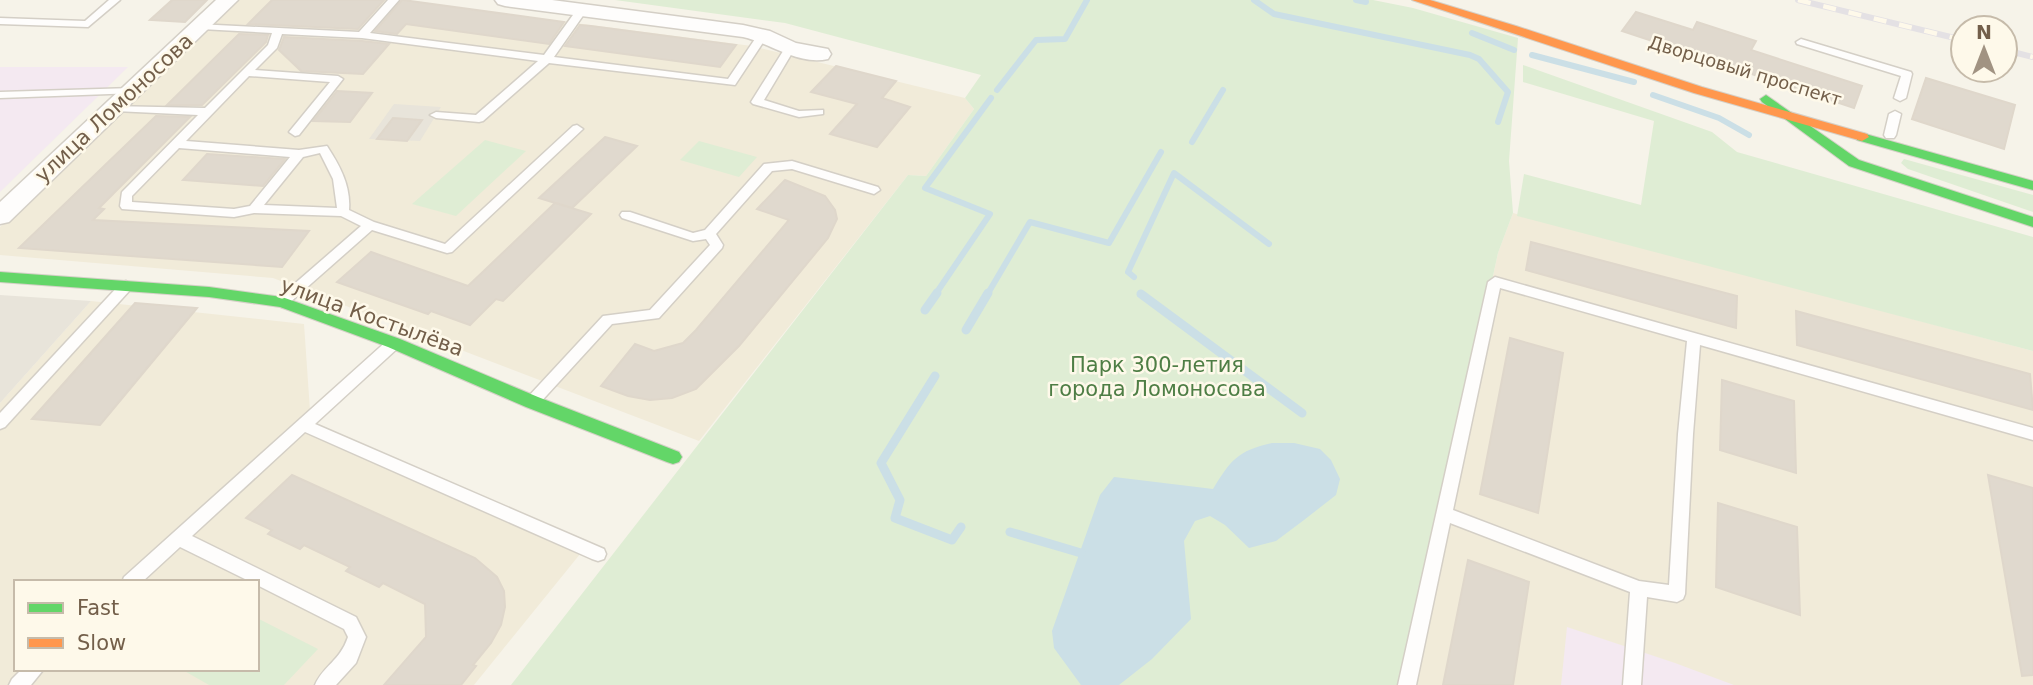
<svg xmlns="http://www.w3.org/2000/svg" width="2033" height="685" viewBox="0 0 2033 685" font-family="'DejaVu Sans',sans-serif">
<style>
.residential{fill:#f1ebd9;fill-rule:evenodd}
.industrial{fill:#e8e4da}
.education{fill:#f4e9f1}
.green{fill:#dfedd4}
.water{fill:#cbdfe6}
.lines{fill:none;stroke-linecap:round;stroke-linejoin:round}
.stream-far1{stroke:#cbdfe6;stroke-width:6}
.stream{stroke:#cbdfe6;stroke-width:9}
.building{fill:#e0d9ce;stroke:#dfd7cb;stroke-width:2}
.lane-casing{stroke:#d4cfc6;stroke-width:3}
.street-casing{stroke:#d4cfc6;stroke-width:3}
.fast-casing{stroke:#d5d0c7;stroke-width:2}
.slow-casing{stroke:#d5d0c7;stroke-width:2}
.lane{fill:#fefdfc;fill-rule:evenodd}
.street{fill:#fefdfc;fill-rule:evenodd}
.fast{fill:#63d668;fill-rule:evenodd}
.slow{fill:#ff974d;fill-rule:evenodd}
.rail-casing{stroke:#e4e1e4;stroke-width:6}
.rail{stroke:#fef9ea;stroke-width:4.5;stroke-dasharray:13;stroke-linecap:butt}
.labels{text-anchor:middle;stroke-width:5;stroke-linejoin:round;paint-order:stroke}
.far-street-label{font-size:18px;fill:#735f4a;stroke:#fef9ea}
.street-label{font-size:21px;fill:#735f4a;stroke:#fef9ea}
.park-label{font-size:21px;fill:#4e7e45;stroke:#fef9ea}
</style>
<rect width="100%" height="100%" fill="#f6f3e9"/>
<g class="residential">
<path d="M236,0H398L752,46L965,98L974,109L926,176L908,175L699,441L273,278L0,255V227Z"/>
<path d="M1513,213L2033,351V685H1404L1498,253Z"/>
<path d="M91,301L304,324L311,425L589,543L474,685H0V403ZM16,582H257V669H16Z"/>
</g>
<g class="industrial">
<path d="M394,104L441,107L420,141L369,139Z"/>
<path d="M0,295L91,301L0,403Z"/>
</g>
<g class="education">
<path d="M0,67H128L0,192Z"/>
<path d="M1567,627L1675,663L1734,685H1561Z"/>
</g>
<g class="green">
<path d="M615,0H1373L1413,8L1518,38L1509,161L1513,213L1498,253L1404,685H511L908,175L926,176L974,109L965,98L981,75L785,23Z"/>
<path d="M1523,65L1712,132L1737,152L2033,237V351L1517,216L1524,174L1641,205L1654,121L1523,82Z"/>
<path d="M485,140L526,151L456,216L412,204Z"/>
<path d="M699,141L757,157L739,177L680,160Z"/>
<path d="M1904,159L2033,195V212L1908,169L1901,163Z"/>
<path d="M257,618L318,649L284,685H209L181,669H257Z"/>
</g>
<path class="water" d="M1272,443H1294L1320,449L1331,460L1340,479L1336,495L1304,520L1276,541L1249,548L1225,525L1210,516L1195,521L1184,541L1191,619L1152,659L1119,685H1081L1054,648L1052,631L1100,495L1114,477L1213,489C1231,460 1237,451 1272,443Z"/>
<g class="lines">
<g class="stream-far1">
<path d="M1254,0L1274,14L1470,55L1479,59L1508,92L1498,122"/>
<path d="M1356,0L1366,2"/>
<path d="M1472,33L1514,50"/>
<path d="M1532,55L1634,82"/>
<path d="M997,90L1036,40L1065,39L1087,0"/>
<path d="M1653,95L1719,118L1749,135"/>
<path d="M1192,142L1223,90"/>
<path d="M1134,277L1128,272L1174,173L1269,244"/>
<path d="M935,295L990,214L925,188L991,98"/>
<path d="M987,295L1030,222L1109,243L1161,152"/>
</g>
<g class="stream">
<path d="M1141,294L1302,413"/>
<path d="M925,310L937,293"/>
<path d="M966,330L988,293"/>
<path d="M935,376L881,463L900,500L895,518L952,540L961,527"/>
<path d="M1010,532L1081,553"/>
</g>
</g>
<g class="building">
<path d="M172,0H207L185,22L150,20Z"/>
<path d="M272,0H384L358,29L248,24Z"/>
<path d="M402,0H403L564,22L549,44L406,24L397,34L375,31Z"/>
<path d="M1636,12L1693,30L1697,22L1756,41L1751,50L1862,86L1854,108L1622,31Z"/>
<path d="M580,25L591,26L736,45L720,67L565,46Z"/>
<path d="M239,34L268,35L266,42L202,105H167Z"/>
<path d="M284,37L362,41L389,44L363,74L301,71L279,50Z"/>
<path d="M836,66L896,81L882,98L910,107L877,147L830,134L857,104L811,92Z"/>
<path d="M1926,78L2015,105L2004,149L1912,119Z"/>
<path d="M337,91L372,93L350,122L313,121Z"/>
<path d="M156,116L190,117L99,208L104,209L93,220L309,231L282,267L19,248Z"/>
<path d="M393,118L422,120L407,141L377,139Z"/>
<path d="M605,137L637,146L572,208L539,198Z"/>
<path d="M207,154L285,159L263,186L183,180Z"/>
<path d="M785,180L825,196L835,210L837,219L828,238L739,346L696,389L672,398L650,400L628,396L601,386L635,344L654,351L683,343L696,330L789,220L757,209Z"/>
<path d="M555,203L591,214L503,301L496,299L470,325L431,311L428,314L337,282L371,252L468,286Z"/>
<path d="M1531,242L1737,296L1736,328L1526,270Z"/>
<path d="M135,303L197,308L100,425L32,419Z"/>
<path d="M1796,311L2030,374L2033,410L1797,345Z"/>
<path d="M1510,338L1563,353L1538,513L1480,494Z"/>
<path d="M1722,380L1794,401L1796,473L1720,450Z"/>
<path d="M292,475L475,558L497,577L504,591L505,607L501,625L491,643L473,665L476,666L461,685H384L426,637L425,604L383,583L379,587L346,571L350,567L304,545L300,549L268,534L272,530L246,518Z"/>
<path d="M1988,475L2033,488V675L2022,676Z"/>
<path d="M1718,503L1797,527L1800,615L1716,587Z"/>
<path d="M1468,560L1529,582L1513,685H1443Z"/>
</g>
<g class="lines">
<g class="lane-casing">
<g id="lane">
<path d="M109,0H120L88,27L0,24V18L85,21Z"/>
<path d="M388,0H399L370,33L544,55L578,8L582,7L587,10L554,57L728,79L759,33H767L768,35L735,85L549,63L483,121L479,122L436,118L430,115L436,112L476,115L538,61L362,38L282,34L277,48L255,70L338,76L343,79L299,135L295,136L289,132L330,82L249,76L186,141L299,150L327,146C340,166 351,186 349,210L374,222L445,244L573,126L577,125L583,129L452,252L447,253L372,230L287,305L282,307L275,302L277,299L361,226L341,216L254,213L234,217L122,209L120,206L122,192L198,115L115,111L109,108L111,106L205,108L268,45L272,33L201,29L197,28V24L359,32ZM179,148L290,157L250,206L234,209L132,202V196ZM320,153L333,179L337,208L264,205L303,157Z"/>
<path d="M1801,39L1911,72L1912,74L1906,98L1900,101L1894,98L1901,76L1797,44L1796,42Z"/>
<path d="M790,45L795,48L764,100L799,111L823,110V114L799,117L753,104L751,102L785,48Z"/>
<path d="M133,88L137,89V93L0,98V92Z"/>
<path d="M1895,111L1901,114L1896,135L1894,138H1886L1884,135L1889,114Z"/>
<path d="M792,161L878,187L880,190L874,194L792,169L772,171L716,234L723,245L722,248L659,318L612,324L537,406H527L525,402L527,398L603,316L650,310L710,245L706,239L693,241L622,218L620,215L622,212H630L693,233L705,230L764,164Z"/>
<path d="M1495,277L2033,428V440L1700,345L1693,434L1685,594L1683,599L1677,602L1647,597L1641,685H1623L1630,592L1450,523L1416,685H1398L1488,282ZM1500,288L1687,341L1678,434L1669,585L1639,581L1453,510Z"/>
<path d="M126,281L133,286L131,289L5,427L0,429V413L121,283Z"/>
<path d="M394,338L401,343L399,347L315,424L604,549L606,554L604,559L598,561L592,559L305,432L192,536L356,617L366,637L356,663L336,685H315C323,666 340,661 348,637L344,629L257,585V582H251L180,547L142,582H122L124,577L389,339Z"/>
<path d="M22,669H44L31,685H9L12,679Z"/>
</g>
</g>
<g class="street-casing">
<g id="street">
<path d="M216,0H238L9,222L0,224V202Z"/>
<path d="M495,0H552L743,25L770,31L796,43L828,49L831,54L828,59C799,66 770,43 743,37L505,6L498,4Z"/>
</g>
</g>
<g class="fast-casing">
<g id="fast">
<path d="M1766,95L1859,160L2033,217V227L1849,166L1762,102L1760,99Z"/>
<path d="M1862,133L2033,181V190L1857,140V134Z"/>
<path d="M0,272L209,287L282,297L400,339L538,397L679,452L682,457L679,462L673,464L667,462L526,407L388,347L280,307L209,297L0,282Z"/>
</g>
</g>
<g class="slow-casing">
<path id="slow" d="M1412,0H1430L1516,26L1702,87L1867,134L1869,137L1862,141L1694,93Z"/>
</g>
<use href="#lane" class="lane"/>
<use href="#street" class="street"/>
<use href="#fast" class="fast"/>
<use href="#slow" class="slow"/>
<g class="rail-casing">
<g id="rail">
<path d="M1798,0L1963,40"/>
<path d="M2005,50L2033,57"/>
</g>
</g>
<use href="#rail" class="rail"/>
</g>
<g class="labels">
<g class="far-street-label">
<text transform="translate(1745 71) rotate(17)" y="6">Дворцовый проспект</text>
</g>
<g class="street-label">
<text transform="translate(114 108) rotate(-43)" y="7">улица Ломоносова</text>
<text transform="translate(372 317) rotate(20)" y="7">улица Костылёва</text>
</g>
<g class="park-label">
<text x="1157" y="372">Парк 300-летия<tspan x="1157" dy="24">города Ломоносова</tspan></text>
</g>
</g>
<rect x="14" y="580" width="245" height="91" fill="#fef9ea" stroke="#c6bbaa" stroke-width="2"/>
<rect x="28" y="603" width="35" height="10" fill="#63d668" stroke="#c6bbaa" stroke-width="2"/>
<text x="77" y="615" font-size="21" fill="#735f4a">Fast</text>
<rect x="28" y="638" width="35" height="10" fill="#ff974d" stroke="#c6bbaa" stroke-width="2"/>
<text x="77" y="650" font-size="21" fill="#735f4a">Slow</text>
<g transform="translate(1984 49)"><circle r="33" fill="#fef9ea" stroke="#c6bbaa" stroke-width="2"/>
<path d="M0-5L12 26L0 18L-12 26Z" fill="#a19382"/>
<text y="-10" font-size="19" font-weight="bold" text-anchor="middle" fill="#735f4a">N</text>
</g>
</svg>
